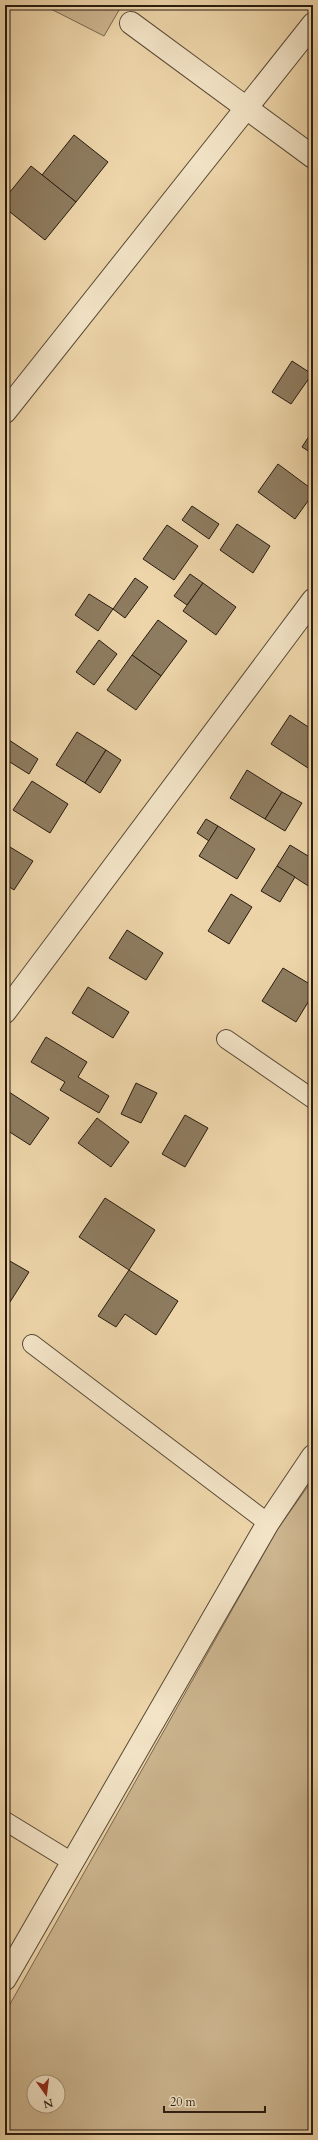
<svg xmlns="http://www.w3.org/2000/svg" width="318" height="2140" viewBox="0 0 318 2140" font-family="Cardo,serif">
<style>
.green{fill:#ccb58f;stroke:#7a6850;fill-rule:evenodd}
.building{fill:#8e7c60;stroke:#281b10}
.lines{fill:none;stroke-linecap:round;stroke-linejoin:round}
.lane-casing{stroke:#594a36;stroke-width:20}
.street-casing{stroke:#594a36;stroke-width:24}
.lane{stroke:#f3e4c7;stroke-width:18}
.street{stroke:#f3e4c7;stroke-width:22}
</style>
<rect width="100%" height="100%" fill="#edd5a9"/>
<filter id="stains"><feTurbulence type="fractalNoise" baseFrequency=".005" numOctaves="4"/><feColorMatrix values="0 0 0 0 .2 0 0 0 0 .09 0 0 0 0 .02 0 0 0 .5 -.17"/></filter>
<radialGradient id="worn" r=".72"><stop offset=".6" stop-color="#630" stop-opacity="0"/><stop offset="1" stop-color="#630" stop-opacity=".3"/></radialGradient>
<g class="green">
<path d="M43,5H122L104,36Z"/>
<path d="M313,1479V2135H5V2013L277,1530ZM34,2082H58V2106H34Z"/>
</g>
<g class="building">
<path d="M74,135L108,162L76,202L42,175Z"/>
<path d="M31,166L76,202L45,240L5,208V198Z"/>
<path d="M292,361L312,374L291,404L272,392Z"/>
<path d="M313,430V454L302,447Z"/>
<path d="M278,464L313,490V494L295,519L258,492Z"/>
<path d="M192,506L219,524L209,539L182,520Z"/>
<path d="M237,524L270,546L253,573L220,550Z"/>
<path d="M167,525L198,546L174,580L143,559Z"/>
<path d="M190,574L203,583L187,605L174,596Z"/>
<path d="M135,578L148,587L125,618L113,609Z"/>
<path d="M203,583L236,607L216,635L183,611Z"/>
<path d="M89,594L113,609L98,631L75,615Z"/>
<path d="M158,620L187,641L161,676L132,655Z"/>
<path d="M99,640L117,654L94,685L76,672Z"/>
<path d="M132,655L161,676L136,710L107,690Z"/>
<path d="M290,715L313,730V760L308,768L271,744Z"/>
<path d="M77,732L106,750L85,783L56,765Z"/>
<path d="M9,740L38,759L29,774L5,759V746Z"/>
<path d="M106,750L121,760L100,793L85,783Z"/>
<path d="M247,770L282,792L265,819L230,798Z"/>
<path d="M32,781L68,804L50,833L13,810Z"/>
<path d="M282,792L302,803L285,831L265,819Z"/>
<path d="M206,819L218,826L209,841L197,833Z"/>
<path d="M218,826L255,849L237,879L199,856Z"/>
<path d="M5,844L33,861L14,890L5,884Z"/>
<path d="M290,845L313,859V882L310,887L277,866Z"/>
<path d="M277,866L295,877L280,902L261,891Z"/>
<path d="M231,894L252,907L229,944L208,931Z"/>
<path d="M127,930L163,953L146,980L109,958Z"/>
<path d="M283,968L313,986V994L296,1022L262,1001Z"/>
<path d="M88,987L129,1012L113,1038L72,1013Z"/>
<path d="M46,1037L87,1062L78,1077L109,1096L99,1113L60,1090L65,1082L31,1062Z"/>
<path d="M136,1083L157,1093L141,1123L121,1114Z"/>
<path d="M9,1092L49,1118L30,1145L5,1129V1098Z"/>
<path d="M185,1115L208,1128L185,1167L162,1154Z"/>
<path d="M97,1118L129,1142L111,1167L78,1143Z"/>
<path d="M105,1198L155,1230L129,1270L79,1237Z"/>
<path d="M8,1260L29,1272L10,1302L5,1299V1264Z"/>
<path d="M129,1270L178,1301L156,1335L125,1314L116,1327L98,1316Z"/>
</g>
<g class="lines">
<g class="lane-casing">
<g id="lane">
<path d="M226,1039L313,1099"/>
<path d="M32,1344L268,1523"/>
<path d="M5,1821L72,1862"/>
</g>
</g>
<g class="street-casing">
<g id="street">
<path d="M131,23L313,157"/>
<path d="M5,412L313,24"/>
<path d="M5,1012L313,600"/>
<path d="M5,1979L268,1523L313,1456"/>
</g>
</g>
<use href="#lane" class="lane"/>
<use href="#street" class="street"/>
</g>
<rect width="318" height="2140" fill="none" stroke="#edd5a9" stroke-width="20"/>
<rect x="6" y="6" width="306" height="2128" fill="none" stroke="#281b10" stroke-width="2"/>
<rect x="10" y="10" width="298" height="2120" fill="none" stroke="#281b10"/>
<g transform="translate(46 2094) rotate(166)"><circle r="19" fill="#f3e4c7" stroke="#a2947e"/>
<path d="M0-3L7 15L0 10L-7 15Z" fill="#8f2418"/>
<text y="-6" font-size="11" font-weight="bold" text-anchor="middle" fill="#281b10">N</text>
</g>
<path d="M164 2106v6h101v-6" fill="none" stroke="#281b10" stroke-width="2"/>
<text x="170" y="2106" font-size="12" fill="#281b10" stroke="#f3e4c7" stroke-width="3" paint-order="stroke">20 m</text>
<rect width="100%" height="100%" filter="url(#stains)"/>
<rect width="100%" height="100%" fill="url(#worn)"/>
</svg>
